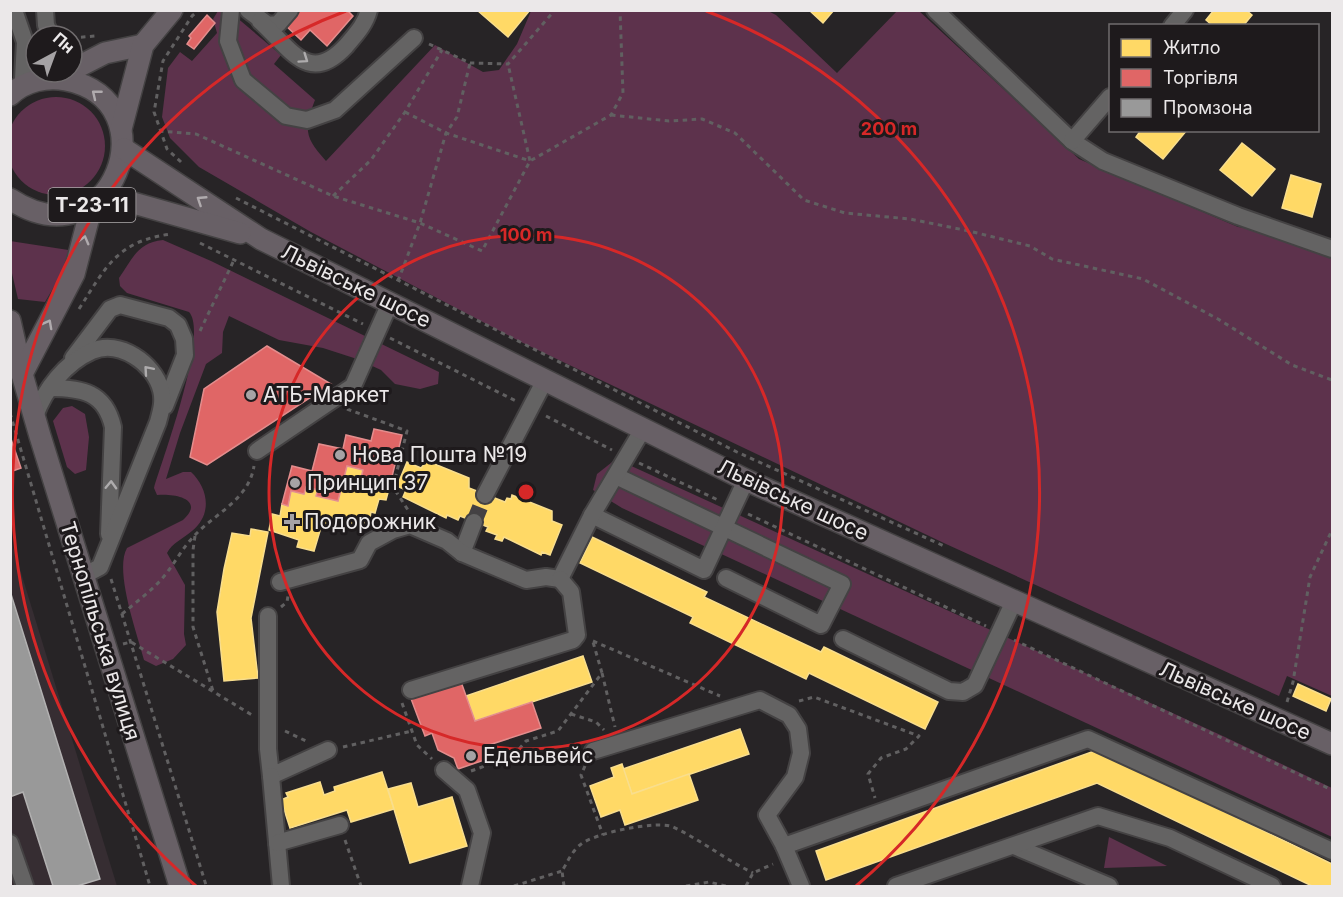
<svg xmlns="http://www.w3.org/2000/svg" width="1343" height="897" viewBox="0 0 1343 897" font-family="Inter,sans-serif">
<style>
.built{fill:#362d32}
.green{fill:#5d324c}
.homes{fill:#ffd966;stroke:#f9de8d;stroke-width:1.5}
.shops{fill:#e06666;stroke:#e38d8d;stroke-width:1.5}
.industry{fill:#999;stroke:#b2b1b1;stroke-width:1.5}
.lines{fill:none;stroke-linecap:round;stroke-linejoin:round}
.minor-tunnel{stroke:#444143;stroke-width:16;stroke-dasharray:16 8;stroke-linecap:butt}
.minor-casing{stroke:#444243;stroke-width:20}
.major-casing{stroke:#444243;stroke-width:24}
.path{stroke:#616061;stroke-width:3;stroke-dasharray:4.5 4.5;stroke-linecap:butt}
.minor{stroke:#646363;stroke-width:16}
.major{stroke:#686066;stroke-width:21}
.oneway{stroke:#aeacad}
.oneway2{stroke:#b0abae}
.ring{fill:none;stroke:#d62828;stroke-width:3}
.poi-dot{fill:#a6a3a5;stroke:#1e1a1c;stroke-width:2}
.labels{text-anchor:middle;stroke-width:6;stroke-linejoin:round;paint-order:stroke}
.shield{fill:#1e1a1c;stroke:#aeaaac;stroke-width:1.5}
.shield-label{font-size:20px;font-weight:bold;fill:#ebe8e9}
.street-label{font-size:21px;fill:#ebe8e9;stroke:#1e1a1c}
.poi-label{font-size:21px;fill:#ebe8e9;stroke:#1e1a1c;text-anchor:start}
.centre{fill:#d62828;stroke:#1e1a1c;stroke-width:3}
.ring-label{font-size:18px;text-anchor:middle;font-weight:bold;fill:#d62828;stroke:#1e1a1c;stroke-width:6;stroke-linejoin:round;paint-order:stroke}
</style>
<rect width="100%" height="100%" fill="#272426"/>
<path class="built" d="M11,540L117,886H11Z"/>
<g class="green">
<path d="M218,11H229L281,55L274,64L315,100C304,129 304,137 326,161L435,45L483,72L499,70L517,44L531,11H768L776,15L837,73L897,11H919L1079,159L1238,227L1255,229L1332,253V696L1287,676L1279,696L946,544L521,342L311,232L199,167L170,138L162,117L168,68L180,52L192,61L217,33L213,19Z"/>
<circle cx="56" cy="146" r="49"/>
<path d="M163,240L211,261L439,372L438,384L420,389L395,384L381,370L357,359L323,348L279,340L229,316L223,332L222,353L206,364L180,433L166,479L183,472H191C208,488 213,514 192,531C184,538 172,543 167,553L185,585L184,634L186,645L173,659L156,666L144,660C137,633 114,571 127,548L183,520C206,499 174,493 157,495L154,488C163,457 209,334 189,312L127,293L120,286L119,278C133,258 137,243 163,240Z"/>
<path d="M10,241L75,251L45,302L18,299L11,269Z"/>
<path d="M72,406L85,414L89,437L86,470L75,474L67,467L53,421L63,408Z"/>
<path d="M616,459L1225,737L1332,788V837L622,508L593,490L597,474Z"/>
<path d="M1109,837L1167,866L1104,868Z"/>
</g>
<g class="homes">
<path d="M477,10H530L508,37Z"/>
<path d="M809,10H834L823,23Z"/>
<path d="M1214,10H1246L1252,15L1243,26H1213L1206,20Z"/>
<path d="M1141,130H1187L1163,159L1136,137Z"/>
<path d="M1242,143L1275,169L1252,196L1220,170Z"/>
<path d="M1291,175L1321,184L1312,217L1282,208Z"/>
<path d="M427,461L469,478V488L505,502L507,498L511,499L512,495L552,511V521L562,525L550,555L542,552L541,555L504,537L502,541L495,539L497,535L486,531L488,527L460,516L458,520L447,515L446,518L403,497L406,490L397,486L407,462L421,468Z"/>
<path d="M347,466L363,470L361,478L390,485L386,500L379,499L375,513L371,512L369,524L355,520L354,524L345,522L344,527L322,524L314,551L297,547L299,540L269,530L272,514L280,516L282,504L288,506L291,491L304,494L306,487L318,490L316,496L338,501Z"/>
<path d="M251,529L268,532L251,618L258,678L224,681L217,612L224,569L232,533L250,536Z"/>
<path d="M592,537L707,592L704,597L821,652L824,647L938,702L925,729L809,673L806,679L690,623L693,617L580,563Z"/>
<path d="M583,656L592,682L475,721L466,696Z"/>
<path d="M1298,684L1331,699L1326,711L1293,696Z"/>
<path d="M740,729L749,754L632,794L623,769Z"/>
<path d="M1097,750L1332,864V886H1312L1097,783L826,880L816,851Z"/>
<path d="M622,764L632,794L689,774L698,800L625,825L620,810L601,817L590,786L614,777L611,768Z"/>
<path d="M382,772L394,809L351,822L347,810L290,828L281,800L288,797L286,793L320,782L324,795L335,791L334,787Z"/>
<path d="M411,783L418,807L452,797L467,846L410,863L388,789Z"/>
</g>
<g class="shops">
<path d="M298,10H347L353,16L327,46L310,30L301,40L285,25Z"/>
<path d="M207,15L215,23L194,49L187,44L191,38L189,36Z"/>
<path d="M267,346L331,384L207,465L190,457L204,389Z"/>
<path d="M374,429L402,435L390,485L361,478L363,470L347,466L338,501L316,496L318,490L306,487L304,494L291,491L288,506L282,504L292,466L312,471L319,444L343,449L346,435L371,441Z"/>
<path d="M10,436L21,468L10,472Z"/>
<path d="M460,679L475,721L532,702L541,728L489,745L493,757L458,769L454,758L438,750L432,733L425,736L410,696Z"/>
</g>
<path class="industry" d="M10,591L100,879L77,886H53L23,792L10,797Z"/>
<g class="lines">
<path class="minor-tunnel" d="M474,522L485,495"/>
<g class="minor-casing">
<g id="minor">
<path d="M14,10L25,42L23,79"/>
<path d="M45,10L46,25L51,36"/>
<path d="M231,10L228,41L243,80L286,116L307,120L335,110L414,38"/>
<path d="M248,10L268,25L278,24L290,10"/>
<path d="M935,10L1072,141L1103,161L1238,216L1332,249"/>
<path d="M260,21C291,49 309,86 346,46C356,34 365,25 369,10"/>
<path d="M1172,26L1185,10"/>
<path d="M1072,141L1110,97"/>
<path d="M73,358L110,309L120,305L169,318L178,325L184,339L185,355L165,406"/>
<path d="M50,388C82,388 105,392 113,427L109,534"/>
<path d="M35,416C45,389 65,363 92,351C119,339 154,363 161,390C164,401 161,411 158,422L100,567L83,576"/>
<path d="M257,451L353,386L390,303"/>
<path d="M616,476L842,584L821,625L726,578"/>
<path d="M485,495L545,380"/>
<path d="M592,515L704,570L746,480"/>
<path d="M462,553L474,522"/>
<path d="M280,582L360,560L369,543L393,530L410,525L447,541L462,553L526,580L546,577L560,579L592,515L643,429"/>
<path d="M268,616V749L271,776L328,750"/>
<path d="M843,639L949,691L963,692L975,685L1014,601"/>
<path d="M411,690L573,640L577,635L571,592L560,579"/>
<path d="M593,751L760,700L789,715L798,729L801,753L795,777L767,815L784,846"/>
<path d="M444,770L467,790L482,833L470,886"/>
<path d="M271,776L281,886"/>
<path d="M10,843L25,886"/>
<path d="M277,843L340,825"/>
<path d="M1014,846L1109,886"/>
<path d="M801,886L784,846L1088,739L1332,851"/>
<path d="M896,886L1098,816L1170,838L1272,886"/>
</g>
</g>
<g class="major-casing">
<g id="major">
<path d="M72,70L105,53L143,45"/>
<path d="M10,95C25,81 47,76 66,80C173,101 112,266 10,199"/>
<path d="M121,129L143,45L172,10"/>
<path d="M124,149L261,239L746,480L1332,744"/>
<path d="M105,195L240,233"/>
<path d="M10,321L22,374L40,436L180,886"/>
<path d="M22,374L74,274L92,205"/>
</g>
</g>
<g class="path">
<path d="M72,38L95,36"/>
<path d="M429,44L470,63L508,64L555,10"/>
<path d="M405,112L446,133L530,161L508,64"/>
<path d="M611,115L669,121L702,119L735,133L804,200L845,213L910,219L969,231L1030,246L1052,259L1143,279L1218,319L1292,365L1332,380"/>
<path d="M159,131L196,134L333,196L420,223L482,251L530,161L611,115L623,93L620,10"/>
<path d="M181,162L167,149L154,112L163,61L192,16L199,10"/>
<path d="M333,196L371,160L405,112L442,50"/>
<path d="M236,198L737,452L944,546"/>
<path d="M200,243L363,324"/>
<path d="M398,281L420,223L446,133L457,117L470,63"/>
<path d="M79,309C106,267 117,241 171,234"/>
<path d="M200,331L234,260"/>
<path d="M390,338L516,401"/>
<path d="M347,409L407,431L393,487L408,510"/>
<path d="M10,413L150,886"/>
<path d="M546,416L612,450"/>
<path d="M639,463L718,500"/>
<path d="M748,514L986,626"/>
<path d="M195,536L193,550V627L213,691"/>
<path d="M111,579L206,885L209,886"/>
<path d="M281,607L287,602L288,596"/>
<path d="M122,614C134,604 147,594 158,583C172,569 181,549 195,535C216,513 249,499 254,466"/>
<path d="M1014,640L1332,790"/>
<path d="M593,641L720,696"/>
<path d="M123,644L131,642L252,715"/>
<path d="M602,673L615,727"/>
<path d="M799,701L814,697L919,736L906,749L881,758L868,774L875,798"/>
<path d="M1287,702L1293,682L1310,577L1332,530"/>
<path d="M402,703L417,745L432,759"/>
<path d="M571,714L596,722L604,730"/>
<path d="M285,731L306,741"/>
<path d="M343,747L412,731"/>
<path d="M585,766L581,775L603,835"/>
<path d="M471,771L513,756L526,741L558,731L602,673L593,642"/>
<path d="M345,840L361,886"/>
<path d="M514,886L562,871"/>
<path d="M564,886L562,871C567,863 572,851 580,845C593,833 658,820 673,827C701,840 726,860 753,873"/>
<path d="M686,886L709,882L726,886"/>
<path d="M746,886L753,873L773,864"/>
</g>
<use href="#minor" class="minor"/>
<use href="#major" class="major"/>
</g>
<defs><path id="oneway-chevron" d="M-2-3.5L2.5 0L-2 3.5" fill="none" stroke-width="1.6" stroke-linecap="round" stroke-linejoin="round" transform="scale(1.5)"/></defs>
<g class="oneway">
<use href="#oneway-chevron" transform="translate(304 59) rotate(35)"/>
<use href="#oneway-chevron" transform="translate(148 370) rotate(-131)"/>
<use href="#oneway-chevron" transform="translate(111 485) rotate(-88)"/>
</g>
<g class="oneway2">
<use href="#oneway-chevron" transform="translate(96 94) rotate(-141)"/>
<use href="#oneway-chevron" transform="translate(201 200) rotate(-147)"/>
<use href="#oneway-chevron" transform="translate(84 240) rotate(-75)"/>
<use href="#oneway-chevron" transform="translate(48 324) rotate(-62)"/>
</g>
<g class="ring">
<circle cx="526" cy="492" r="257"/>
<path d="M196 886A514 514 0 0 1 346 11M706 11A514 514 0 0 1 856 886"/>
</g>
<g class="poi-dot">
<circle cx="251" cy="395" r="6"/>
<circle cx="340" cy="455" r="6"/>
<circle cx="295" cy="483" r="6"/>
<path d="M289 513h6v6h6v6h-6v6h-6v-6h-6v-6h6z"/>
<circle cx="471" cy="756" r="6"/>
</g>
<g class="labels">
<rect class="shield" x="48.5" y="188" width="87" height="34" rx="4.5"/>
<g class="shield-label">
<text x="92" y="212">Т-23-11</text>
</g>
<g class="street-label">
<text transform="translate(356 286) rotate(26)" y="7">Львівське шосе</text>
<text transform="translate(793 500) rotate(25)" y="7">Львівське шосе</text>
<text transform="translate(100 631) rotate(73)" y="7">Тернопільська вулиця</text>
<text transform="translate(1235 701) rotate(24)" y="7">Львівське шосе</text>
</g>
<g class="poi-label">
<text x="263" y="402">АТБ-Маркет</text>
<text x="352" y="462">Нова Пошта №19</text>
<text x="307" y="490">Принцип 37</text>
<text x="304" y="529">Подорожник</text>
<text x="483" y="763">Едельвейс</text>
</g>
</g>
<circle cx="526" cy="492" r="9" class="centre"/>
<g class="ring-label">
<text x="889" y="135">200 m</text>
<text x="526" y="241">100 m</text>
</g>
<rect width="1343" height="897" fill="none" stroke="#ebe8e9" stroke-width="24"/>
<rect x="1109" y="24" width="210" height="108" fill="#1e1a1c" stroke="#706c6e" stroke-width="1.5"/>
<rect x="1121" y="39" width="30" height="18" fill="#ffd966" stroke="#706c6e" stroke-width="1.5"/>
<text x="1163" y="54" font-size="18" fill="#ebe8e9">Житло</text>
<rect x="1121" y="69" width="30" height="18" fill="#e06666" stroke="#706c6e" stroke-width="1.5"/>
<text x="1163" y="84" font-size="18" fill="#ebe8e9">Торгівля</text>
<rect x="1121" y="99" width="30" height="18" fill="#999999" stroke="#706c6e" stroke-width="1.5"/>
<text x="1163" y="114" font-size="18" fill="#ebe8e9">Промзона</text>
<g transform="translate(54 54) rotate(41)"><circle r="28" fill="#1e1a1c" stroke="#706c6e" stroke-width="1.5"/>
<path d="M0-4.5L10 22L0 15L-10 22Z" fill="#a6a3a5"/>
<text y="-9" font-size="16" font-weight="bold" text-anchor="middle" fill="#ebe8e9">Пн</text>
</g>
</svg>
